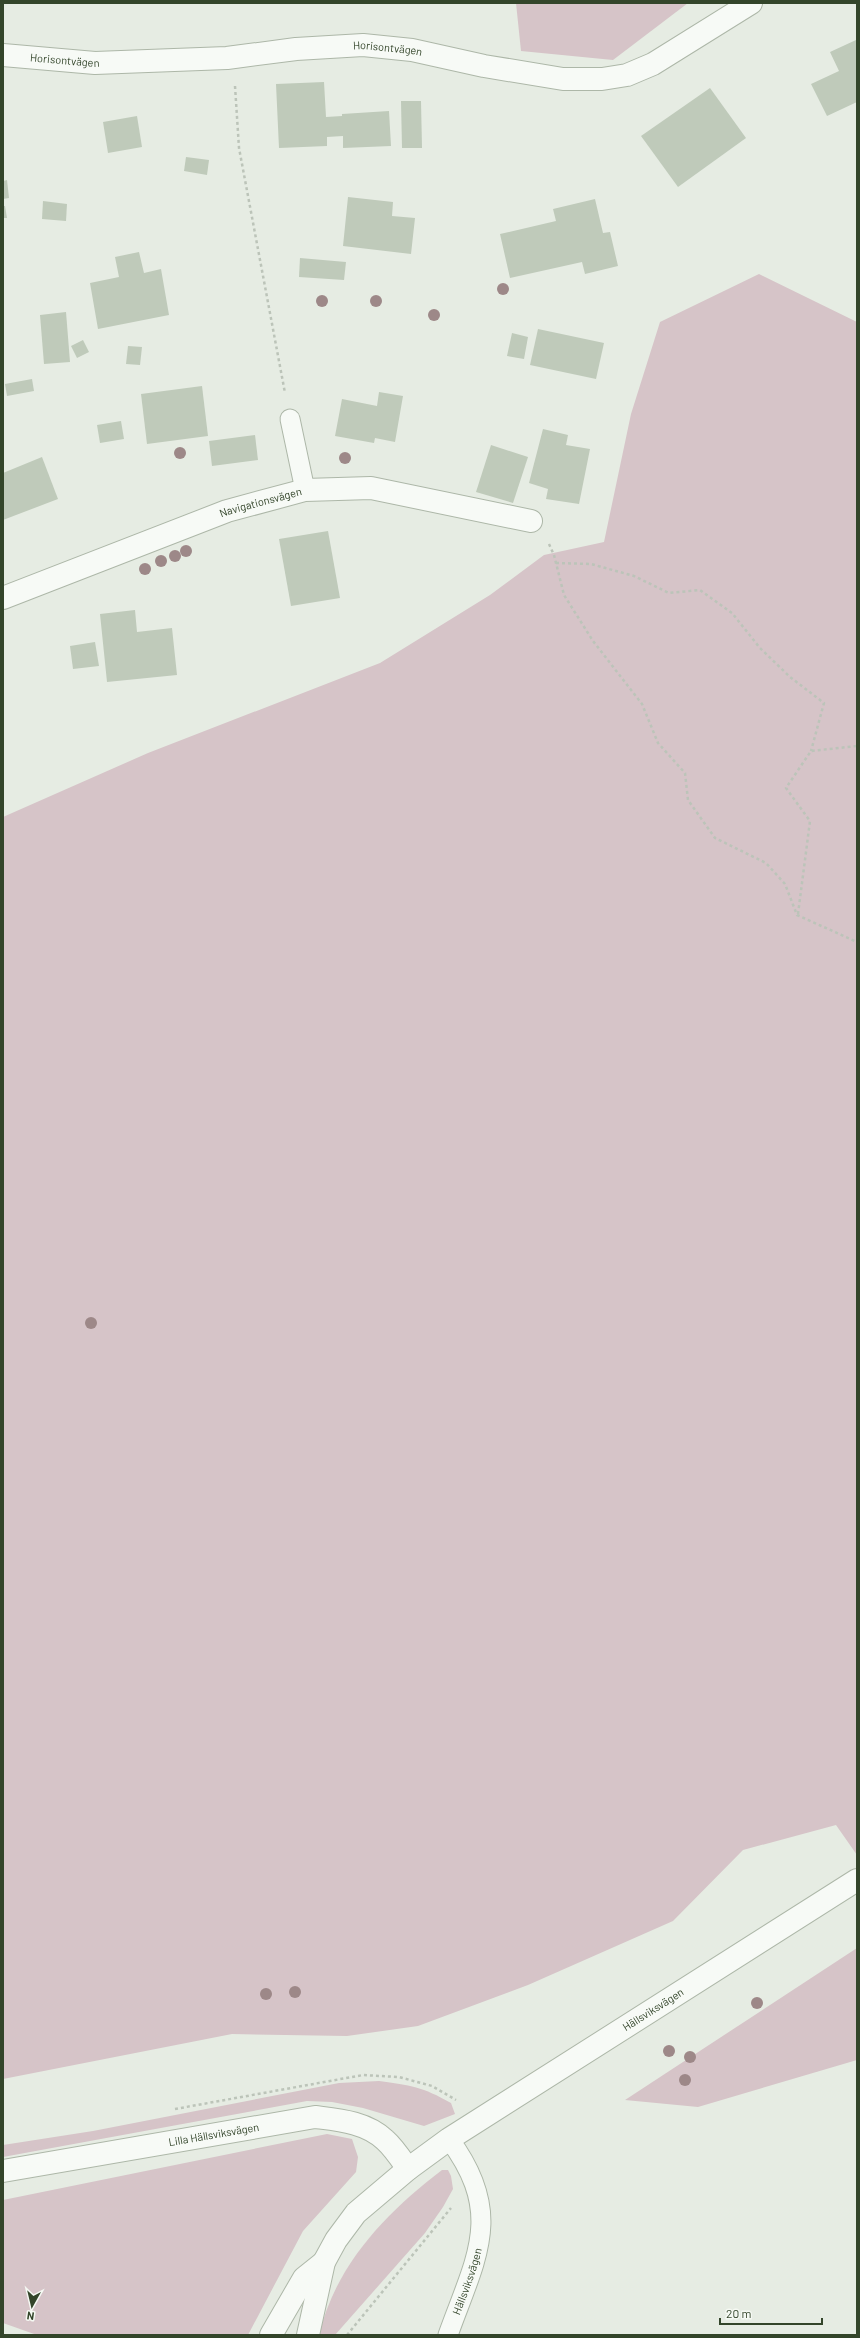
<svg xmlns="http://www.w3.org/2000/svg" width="860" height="2338" viewBox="0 0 860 2338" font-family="Barlow,sans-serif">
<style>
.green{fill:#d6c4c8}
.building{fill:#bfcaba}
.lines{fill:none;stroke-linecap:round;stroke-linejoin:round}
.service-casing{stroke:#adb7a8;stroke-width:21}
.minor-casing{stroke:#adb7a8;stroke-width:24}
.tertiary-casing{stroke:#adb7a8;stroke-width:24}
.path{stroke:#bcc4b9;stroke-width:2.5;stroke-dasharray:3 3;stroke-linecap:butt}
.service{stroke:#f7faf6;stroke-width:19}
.minor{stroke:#f7faf6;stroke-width:22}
.tertiary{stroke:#f7faf6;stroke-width:22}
.tree{fill:#9d8888}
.labels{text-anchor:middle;stroke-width:3;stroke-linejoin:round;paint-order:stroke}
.street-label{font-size:11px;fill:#33452a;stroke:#f5f9f3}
</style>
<rect width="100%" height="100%" fill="#e6ece3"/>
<g class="green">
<path d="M516,3H688L613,60L521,51Z"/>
<path d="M759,274L857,322V1855L836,1825L743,1850L673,1921L528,1985L418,2026L347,2036L232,2034L3,2079V817L148,753L380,663L490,595L544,555L604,542L631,414L660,322Z"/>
<path d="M857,1948V2060L698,2107L625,2100Z"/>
<path d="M379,2081C410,2085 423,2087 451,2103L455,2114L424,2126L363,2108L332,2102L307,2101L3,2157V2145L93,2131L339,2083Z"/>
<path d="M327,2134L352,2139L358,2157L356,2172L303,2231L248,2335H37L3,2323V2200Z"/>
<path d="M442,2170H448L451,2176L453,2189L443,2207L425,2233L335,2335H319C336,2264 386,2213 442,2170Z"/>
</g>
<g class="building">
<path d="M856,40L857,102L827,116L811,84L839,71L830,52Z"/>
<path d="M324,82L326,117L342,116V114L389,111L391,146L343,148V136L327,137V146L279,148L276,84Z"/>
<path d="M710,88L746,138L678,187L641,136Z"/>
<path d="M401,101H421L422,148H402Z"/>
<path d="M137,116L142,147L108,153L103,122Z"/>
<path d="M186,157L209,160L207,175L184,171Z"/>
<path d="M7,180L9,198L3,199V181Z"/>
<path d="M348,197L393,202L392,216L415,218L411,254L343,246Z"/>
<path d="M595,199L603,233L610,232L618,266L585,274L582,262L510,278L500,234L556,221L553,209Z"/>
<path d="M43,201L67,204L66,221L42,219Z"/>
<path d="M3,206H5L7,218H3Z"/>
<path d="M139,252L144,273L161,269L169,315L98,329L90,283L119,277L115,257Z"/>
<path d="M300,258L346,262L344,280L299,277Z"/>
<path d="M66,312L70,362L44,364L40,315Z"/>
<path d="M538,329L604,343L596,379L530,365Z"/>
<path d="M512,333L528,337L524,359L507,356Z"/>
<path d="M83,340L89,352L77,358L71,346Z"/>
<path d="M128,346L142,347L140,365L126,364Z"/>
<path d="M32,379L34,391L7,396L5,384Z"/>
<path d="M202,386L208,436L147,444L141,394Z"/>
<path d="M379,392L403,396L395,442L375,438L374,443L335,436L342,399L377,406Z"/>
<path d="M121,421L124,439L100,443L97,425Z"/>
<path d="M543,429L568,435L566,445L590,449L579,504L546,499L548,489L529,483Z"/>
<path d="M255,435L258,460L212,466L209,441Z"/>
<path d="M491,445L528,457L513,503L476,492Z"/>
<path d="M42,457L58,499L3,520V473Z"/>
<path d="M328,531L340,598L291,606L279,539Z"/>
<path d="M135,610L137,632L172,628L177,675L107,682L100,614Z"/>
<path d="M95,642L99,666L73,669L70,646Z"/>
</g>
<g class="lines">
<g class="service-casing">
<g id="service">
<path d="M290,419L305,490"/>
<path id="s1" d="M448,2335C476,2257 505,2214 449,2139"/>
</g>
</g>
<g class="minor-casing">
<g id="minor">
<path id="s2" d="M3,55L95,63L227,58L296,49L363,45L412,50L484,66L563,79H602L627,75L653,64L751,3"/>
<path id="s3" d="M3,598L227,511L305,490L371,488L531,521"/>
<path id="s4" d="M3,2171L315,2117C339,2120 366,2122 385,2140C394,2148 401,2159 408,2169"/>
</g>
</g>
<g class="tertiary-casing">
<g id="tertiary">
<path d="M271,2335L304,2278L324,2262"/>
<path id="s5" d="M308,2335L324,2262L336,2240L356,2213L408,2169L449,2139L857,1880"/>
</g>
</g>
<g class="path">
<path d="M235,86L239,148L285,393"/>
<path d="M549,544L554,555L564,595L593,641L642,704L658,743L685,773L688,800L715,838L766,863L785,884L797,915L857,942"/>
<path d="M556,563L591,564L634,576L669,593L700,590L732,613L760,648L790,677L824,703L811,751"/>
<path d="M798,914L810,821L786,788L811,751L857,746"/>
<path d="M175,2109L363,2075L399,2077L432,2086L456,2100"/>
<path d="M347,2335L451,2208"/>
</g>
<use href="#service" class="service"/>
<use href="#minor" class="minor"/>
<use href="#tertiary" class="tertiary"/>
</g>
<g class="tree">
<circle cx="503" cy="289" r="6"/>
<circle cx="322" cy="301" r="6"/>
<circle cx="376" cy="301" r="6"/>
<circle cx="434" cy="315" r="6"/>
<circle cx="180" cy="453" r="6"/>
<circle cx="345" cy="458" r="6"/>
<circle cx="186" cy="551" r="6"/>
<circle cx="175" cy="556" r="6"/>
<circle cx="161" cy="561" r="6"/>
<circle cx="145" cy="569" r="6"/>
<circle cx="91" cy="1323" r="6"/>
<circle cx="295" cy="1992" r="6"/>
<circle cx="266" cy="1994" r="6"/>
<circle cx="757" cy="2003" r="6"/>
<circle cx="669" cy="2051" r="6"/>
<circle cx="690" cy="2057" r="6"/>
<circle cx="685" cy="2080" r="6"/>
</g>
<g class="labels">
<g class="street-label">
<text dy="4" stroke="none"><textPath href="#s2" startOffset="386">Horisontvägen</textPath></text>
<text dy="4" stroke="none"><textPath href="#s2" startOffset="62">Horisontvägen</textPath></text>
<text dy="4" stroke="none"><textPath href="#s3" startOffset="275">Navigationsvägen</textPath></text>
<text dy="4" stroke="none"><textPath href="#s5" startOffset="494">Hällsviksvägen</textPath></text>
<text dy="4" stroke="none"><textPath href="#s4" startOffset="214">Lilla Hällsviksvägen</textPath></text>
<text dy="4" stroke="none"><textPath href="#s1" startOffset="57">Hällsviksvägen</textPath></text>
</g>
</g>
<rect width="860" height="2338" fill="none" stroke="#33452a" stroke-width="8"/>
<g transform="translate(32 2306) rotate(188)" stroke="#f5f9f3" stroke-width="3" paint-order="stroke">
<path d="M0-3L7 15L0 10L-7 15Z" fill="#33452a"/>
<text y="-6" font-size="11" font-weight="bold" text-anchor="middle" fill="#33452a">N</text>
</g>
<path d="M720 2318v6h102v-6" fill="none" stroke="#33452a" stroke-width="2"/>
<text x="726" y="2318" font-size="12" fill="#33452a" stroke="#f5f9f3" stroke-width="3" paint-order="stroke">20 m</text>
</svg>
